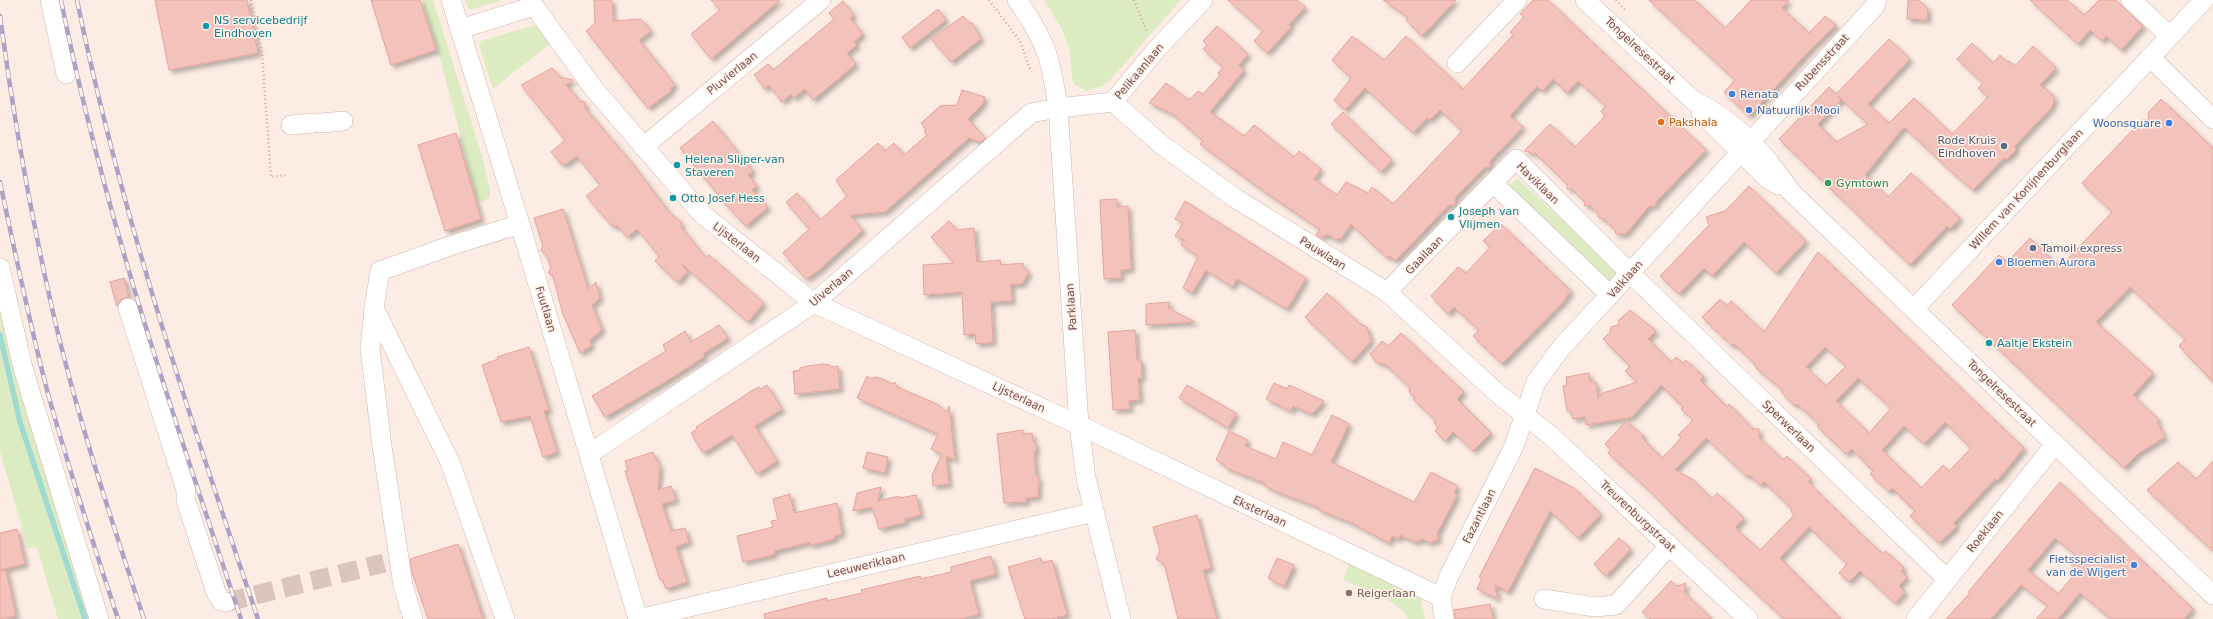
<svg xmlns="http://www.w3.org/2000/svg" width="2213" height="619" viewBox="0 0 2213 619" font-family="'DejaVu Sans',sans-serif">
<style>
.green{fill:#ddebc2}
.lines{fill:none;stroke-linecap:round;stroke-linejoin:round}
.stream{stroke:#9ed9d2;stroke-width:5.5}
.building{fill:#f3c2bb;stroke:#e6a49b;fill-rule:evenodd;filter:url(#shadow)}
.minor-tunnel{stroke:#dbc4bd;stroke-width:19;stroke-dasharray:19 10;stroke-linecap:butt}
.minor-casing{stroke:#d0b4ad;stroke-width:20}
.path{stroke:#d8a59e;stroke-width:2.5;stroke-dasharray:1 3;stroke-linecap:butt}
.minor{stroke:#fff;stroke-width:19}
.rail-casing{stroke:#aca2c6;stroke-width:4.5}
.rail{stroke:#fff2ea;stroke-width:3;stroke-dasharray:9;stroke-linecap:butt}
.culture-dot{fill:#0f9aa8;stroke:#fff2ea;stroke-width:1.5}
.shop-dot{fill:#3f7fe0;stroke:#fff2ea;stroke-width:1.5}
.food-dot{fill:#e8710a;stroke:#fff2ea;stroke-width:1.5}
.service-dot{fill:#5c6f8a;stroke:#fff2ea;stroke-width:1.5}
.leisure-dot{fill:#2e9e5b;stroke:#fff2ea;stroke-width:1.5}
.education-dot{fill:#8d6e63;stroke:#fff2ea;stroke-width:1.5}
.labels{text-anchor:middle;stroke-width:3;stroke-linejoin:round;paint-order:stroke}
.culture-label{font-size:11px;fill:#0d838f;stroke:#fff2ea;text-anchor:start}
.street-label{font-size:11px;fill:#764d49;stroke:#fff2ea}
.shop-label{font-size:11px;fill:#366cbe;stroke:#fff2ea;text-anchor:start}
.food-label{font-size:11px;fill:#c56008;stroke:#fff2ea;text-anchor:start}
.service-label{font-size:11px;fill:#4e5e75;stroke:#fff2ea;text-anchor:end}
.leisure-label{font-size:11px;fill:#27864d;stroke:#fff2ea;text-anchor:start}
.education-label{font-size:11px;fill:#785e54;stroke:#fff2ea;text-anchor:start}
</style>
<defs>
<filter id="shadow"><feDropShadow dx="3.5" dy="3.5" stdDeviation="2" flood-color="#0004"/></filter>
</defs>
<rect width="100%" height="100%" fill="#fdece4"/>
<g class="green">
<path d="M422,0H433L482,156L490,190V197L483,202L477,199L438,51Z"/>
<path d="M465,0H503L469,10Z"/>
<path d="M1044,0H1181L1110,80L1102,86L1086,91L1075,85L1072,80L1070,52L1062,29Z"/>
<path d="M532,26H538L551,43L493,89L479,45L481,41Z"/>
<path d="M1517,178L1617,272L1608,282L1508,187Z"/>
<path d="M0,294L94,619H58L37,547L28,548L0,451Z"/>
<path d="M1350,560L1420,595L1425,619H1408C1400,600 1361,588 1343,580Z"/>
</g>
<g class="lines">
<path class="stream" d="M0,335L20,422L85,619"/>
</g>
<g class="building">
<path d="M155,0H247L258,53L169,70Z"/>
<path d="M371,0H420L436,50L391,65Z"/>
<path d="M594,0H612L613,21L641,19L651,31L639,40L675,85L670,89L671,91L648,108L586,31L595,23Z"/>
<path d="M711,0H780L711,59L691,34L720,10Z"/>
<path d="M1228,0H1297L1305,7L1289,25L1291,27L1267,53L1254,41L1263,31Z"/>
<path d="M1383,0H1456L1422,36L1406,20L1408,17Z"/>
<path d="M1533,0H1548L1706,150L1656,202V206H1650L1645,211L1626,234H1616L1615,230L1604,219L1598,217V213L1590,206H1585L1584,201L1572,189H1567V184L1536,154L1524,151L1550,124L1575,147L1605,116L1601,111L1606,106L1578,81L1567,93L1553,79L1542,91L1537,86L1510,116L1523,127L1490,161V167H1485L1455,198V205H1449L1395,261L1390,256L1387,258L1351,224L1341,239L1339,238L1337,240L1328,235L1319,237L1316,235L1320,229L1265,192L1200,144L1203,141L1173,114L1149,103L1166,83L1189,100L1198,91L1203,94L1220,75L1218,73L1223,67L1203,49L1207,45L1203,41L1217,26L1248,54L1239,65L1244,70L1210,112L1244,136L1254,125L1294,157L1299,151L1321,169L1314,179L1337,195L1346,182L1368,193L1372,187L1393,204L1462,131L1440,110L1430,120L1427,118L1413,133L1365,88L1345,110L1334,100L1351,78L1332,60L1352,36L1384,60L1406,36L1463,89L1513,35L1510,32L1524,17L1520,14Z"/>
<path d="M1649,0H1695L1725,28L1751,0H1789L1782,8L1809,33L1825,16L1836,25L1810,50L1749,116L1724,92L1735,80Z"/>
<path d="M1908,0H1919L1928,9L1927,20L1907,19Z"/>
<path d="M2030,0H2067L2084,15L2099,0H2116L2143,26L2121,50L2106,36L2102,41L2090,30L2078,44Z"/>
<path d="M843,1L854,15L850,18L863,34L854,42L857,45L847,53L856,64L813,100L805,89L794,98L791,94L782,102L769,85L765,89L754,75L768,64L773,70L834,19L829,13Z"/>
<path d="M938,9L946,20L910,48L902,37Z"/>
<path d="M963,16L969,23H972L981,39L951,62L931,39Z"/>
<path d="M1889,39L1910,59L1868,104L1889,123L1914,98L1952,134L1988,97L1978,88L1983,83L1957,59L1972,43L1993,63L2000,55L2008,63L2009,61L2015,66L2033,46L2056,68L2040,85L2052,94L2055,99L2051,108L2014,147L2017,149L2006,160L2004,158L1973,190L1953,173L1904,127L1865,175L1888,197L1911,173L1960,218L1950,229L1947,226L1910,265L1779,139L1829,87L1836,94ZM1838,96L1868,124L1836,142L1818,124L1841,100Z"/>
<path d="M552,68L560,77L573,80L566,85L580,101L585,102V108L631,162L669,212L681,222V227L706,258L709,255L764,303L748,322L682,264L687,272L678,282L674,279L655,261L659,256L637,229L627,237L617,225L613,227L586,196L600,185L577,156L566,164H561L551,152L565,140L521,85Z"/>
<path d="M962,90L985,97L982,105L968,119L985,138L981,142L969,138L885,212L850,215L863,230L818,271L806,279L783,253L809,229L786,202L797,193L820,220L847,196L836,180L838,178L878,143L885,151L894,143L904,155L927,135L924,132L926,130L921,123L940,106L957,105Z"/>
<path d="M2161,99L2213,148V382L2179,346L2185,339L2130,287L2096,322L2153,373L2133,395L2159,420L2157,422L2165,437L2139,453L2124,468L1952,305L1999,255L2007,262L2030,238L2060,267L2112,212L2082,183L2142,120H2149L2148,113Z"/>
<path d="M1343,112L1392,160L1381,172L1331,124Z"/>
<path d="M713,121L753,171L748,175L757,186L752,190L768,207L746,226L729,208L680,148Z"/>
<path d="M456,133L481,219L445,231L418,145Z"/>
<path d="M1749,186L1806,241L1776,273L1744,242L1712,276L1704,268L1679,294L1660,276L1709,225L1706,217L1725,211Z"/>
<path d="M1117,199V207L1128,206L1131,269L1121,270V278L1104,279L1100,200Z"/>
<path d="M1185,201L1306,278L1287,309L1237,279L1232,287L1206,270L1192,293L1183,288L1198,256L1181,245L1184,240L1175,236L1183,223L1175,219Z"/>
<path d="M563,209L588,289L596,282L600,298L592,305L602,330L590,340L591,346L580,353L563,314L553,276L548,273L551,268L546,254L541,251L543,246L534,218Z"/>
<path d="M949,221L957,230L974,228L977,262L1000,260L1001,265L1023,263V267L1029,272L1022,284H1011L1012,301L991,302L993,342L976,344L975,334L964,335L962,292L924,295L923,265L954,263L931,237Z"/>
<path d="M1501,224L1571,291L1565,298L1566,299L1502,364L1473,336L1479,330L1454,307L1448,314L1431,296L1458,267L1466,273L1490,247L1483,241Z"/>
<path d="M1818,252L2024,448L1997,481L1995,479L1954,523L1957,526L1939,543L1910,516L1915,511L1892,488L1889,492L1870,474L1873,471L1852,449L1846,454L1817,426L1819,424L1797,404L1795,406L1781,392L1783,390L1757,369L1754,363L1734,344L1732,346L1702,317L1720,299L1727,306L1731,301L1764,332ZM1825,347L1846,366L1826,386L1806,367ZM1858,378L1891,408L1869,433L1836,401ZM1945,422L1971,448L1949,471L1943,465L1921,488L1882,450L1904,426L1924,444Z"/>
<path d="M124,278L129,297L120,300L117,306L110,282Z"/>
<path d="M1327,293L1359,323L1367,327L1371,341L1352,362L1305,317Z"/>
<path d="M1170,302L1168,308L1195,322L1146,325V304Z"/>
<path d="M1630,310L1656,331L1648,339L1671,362L1676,357L1683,363L1686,360L1704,377L1700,380L1727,407L1729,404L1753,429H1759V437L1783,460L1787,456L1811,479L1808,482L1859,532L1883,554L1886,551L1904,568L1901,571L1907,577L1899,586L1905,592L1895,603L1860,571L1849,582L1839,573L1847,564L1809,527L1780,558L1841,619H1784L1679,521L1652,493L1608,453L1611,450L1605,444L1626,421L1644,436L1642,438L1662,458L1681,438L1678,435L1693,420L1681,409L1683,407L1661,385L1632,417L1586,425L1585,417L1573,419L1571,411H1567L1563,386L1567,385L1566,377L1589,373L1590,382H1596L1598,398L1603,393L1637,382L1625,371L1630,366L1603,339L1610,332L1611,327L1618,325L1619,320ZM1706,438L1747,477L1749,475L1760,485L1764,482L1792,509L1791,511L1794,515L1760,550L1735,528L1744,518L1717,493L1712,499L1692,479L1675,470Z"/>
<path d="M719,325L728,338L703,354L705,356L696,362L665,382L605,417L592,396L666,351L663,345L685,331L691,342Z"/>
<path d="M1135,330L1137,360H1141L1142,378H1138L1140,400L1129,401L1130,409L1113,410L1108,332Z"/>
<path d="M1401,333L1464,392L1457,399L1491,433L1473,451L1453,432L1445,441L1435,431L1438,427L1434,423L1436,421L1413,399L1415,398L1409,392L1410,388L1386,365L1376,362L1370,354L1382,341L1388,346Z"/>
<path d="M529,347L549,410L544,411L557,452L543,457L530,416L501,422L482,365L498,359L497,357Z"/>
<path d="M823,364L830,365L831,367L838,366L840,389L795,394L793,371L800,370V368L807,366Z"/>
<path d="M867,376L873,379L874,377L881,378L892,384L895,382L897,387L937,404L947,412L949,406L955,460L946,456L949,484L933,486L932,475L942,454L931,449L938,434L857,398Z"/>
<path d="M1274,383L1287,389L1289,385L1324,401L1312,414L1293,406L1291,411L1266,399Z"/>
<path d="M767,385L782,409L755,426L777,461L757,474L732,435L703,453L691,433L697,429L696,427L753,390L759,387L761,389Z"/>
<path d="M1187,385L1236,413L1228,428L1179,398Z"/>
<path d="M1332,415L1349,424L1331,462L1414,502L1431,472L1458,486L1454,493L1457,495L1437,534L1439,539L1429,543L1423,539L1415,542L1400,535L1398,539L1392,536L1389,543L1350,522L1319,510L1318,507L1275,491L1264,485L1265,483L1226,468L1224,464L1216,460L1229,431L1248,440L1245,446L1276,459L1283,442L1312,455Z"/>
<path d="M1023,430V434L1032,433L1033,442L1036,444V450L1034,453L1036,476L1039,478L1038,497L1026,498V502L1004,503L997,434Z"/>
<path d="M653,452L660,467L658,490L671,486L676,500L662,504L671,531L685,528L689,542L676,547L687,582L666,589L662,579L660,580L625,471H628L625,461Z"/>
<path d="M867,452L888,457L885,473L863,468Z"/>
<path d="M2213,461V551L2147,490L2178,462L2196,479Z"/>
<path d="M1535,468L1574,488L1601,514L1578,538L1550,511L1508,592L1495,585L1498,599L1477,589L1482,578L1479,577Z"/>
<path d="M2060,482L2193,609L2184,619H2111L2080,593L2058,619H2036L2048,606L2021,585L1991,619H1946L1969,594V591ZM2055,538L2077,556L2070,564L2078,570L2058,594L2028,570Z"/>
<path d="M881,487L878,501L899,496L900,498L916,495L921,515L905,519L906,522L879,529L872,507L853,511L857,493Z"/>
<path d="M790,494L794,513L837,503L842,534L834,536L835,539L811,545L810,542L775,551L773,555L743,562L737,536L773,527L771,521L778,520L773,499Z"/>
<path d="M1197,515L1211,568L1203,570L1217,619H1178L1165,567L1163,563L1156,559L1160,551L1153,527Z"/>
<path d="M17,529L25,564L0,570V533Z"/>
<path d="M1619,538L1631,549L1606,576L1594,564Z"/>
<path d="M458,544L483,619H428L412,572L410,559Z"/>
<path d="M991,556L996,574L970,581L979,614L961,619H765L764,614L827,598V601L862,593L861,590L920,576L921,579L951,572V567Z"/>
<path d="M1041,558L1042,563L1052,560L1067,615L1051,619H1025L1008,567Z"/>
<path d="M1277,558L1294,565L1284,586L1268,578Z"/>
<path d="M6,570L16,616L0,619V571Z"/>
<path d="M1671,581L1677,586L1686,583L1684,592L1712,619H1650L1642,612Z"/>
<path d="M1490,604L1493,619H1455L1454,610Z"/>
</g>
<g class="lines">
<path class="minor-tunnel" d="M227,602L384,563"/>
<g class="minor-casing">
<g id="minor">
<path d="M50,0L66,74"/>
<path d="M451,0L520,224L638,619"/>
<path d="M1017,0C1046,40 1051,59 1058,108L1079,425L1086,478L1121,619"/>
<path d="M1585,0L1694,101C1734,119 1767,156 1791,192L2213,595"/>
<path d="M2131,0L2170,36"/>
<path d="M534,6L594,89L702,214L814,303L1079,425L1441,597"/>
<path d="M460,29L534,6"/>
<path d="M2150,57L2213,119"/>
<path d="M1457,63L1517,0"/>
<path d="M1113,102L1162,145L1235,198L1387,292L1496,392L1551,436L1748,619"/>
<path d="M1701,113L1769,180L1778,185"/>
<path d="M322,123L343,121"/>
<path d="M291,125L313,123"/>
<path d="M643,147L821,0"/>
<path d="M0,268L23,368L99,619"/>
<path d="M1387,292L1493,183"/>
<path d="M1610,295L1493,183L1516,159L1630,273L1947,579"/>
<path d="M128,308L186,490V501L216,592L221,601L227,602"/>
<path d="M374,308L370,349L382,446L403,585L413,619"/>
<path d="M1914,309L2204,0"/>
<path d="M589,454L814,303L1031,113L1058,108L1113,102L1155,51L1203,0"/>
<path d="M1544,599L1595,607L1616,605L1670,545"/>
<path d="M505,619L450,462L374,308L380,271L450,246L520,224"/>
<path d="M638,619L1094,512"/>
<path d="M1444,619L1441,597L1449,576L1514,446L1536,382L1561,348L1875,6L1877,0"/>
<path d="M1916,619L2055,444"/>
</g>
</g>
<g class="path">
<path d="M251,0L262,54L271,177L286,175"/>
<path d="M989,0L1020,41L1031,72"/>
<path d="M1134,0L1147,32"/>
<path d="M1616,0L1625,10"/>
</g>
<use href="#minor" class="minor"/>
<g class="rail-casing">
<g id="rail">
<path d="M61,0C103,211 173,415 241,619"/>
<path d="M77,0C120,211 189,415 258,619"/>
<path d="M0,16C13,114 30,211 52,308C76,413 110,516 144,619"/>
<path d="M0,182C15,252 29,321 47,390C68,467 93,543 118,619"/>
</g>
</g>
<use href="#rail" class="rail"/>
</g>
<g class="culture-dot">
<circle cx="206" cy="26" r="4"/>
<circle cx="677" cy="165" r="4"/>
<circle cx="673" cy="198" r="4"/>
<circle cx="1451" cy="217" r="4"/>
<circle cx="1989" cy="343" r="4"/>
</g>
<g class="shop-dot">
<circle cx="1732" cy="94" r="4"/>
<circle cx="1749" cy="110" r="4"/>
<circle cx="2169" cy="123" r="4"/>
<circle cx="1999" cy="262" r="4"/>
<circle cx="2134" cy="565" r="4"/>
</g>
<circle class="food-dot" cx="1661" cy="122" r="4"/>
<g class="service-dot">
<circle cx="2004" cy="146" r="4"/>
<circle cx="2033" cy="248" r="4"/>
</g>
<circle class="leisure-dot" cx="1828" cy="183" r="4"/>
<circle class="education-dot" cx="1349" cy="593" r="4"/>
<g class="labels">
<g class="culture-label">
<text x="214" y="24">NS servicebedrijf<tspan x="214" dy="13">Eindhoven</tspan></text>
<text x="685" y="163">Helena Slijper-van<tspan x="685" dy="13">Staveren</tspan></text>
<text x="681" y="202">Otto Josef Hess</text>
<text x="1459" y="215">Joseph van<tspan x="1459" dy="13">Vlijmen</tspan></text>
<text x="1997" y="347">Aaltje Ekstein</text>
</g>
<g class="street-label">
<text transform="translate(1640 50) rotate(43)" y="4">Tongelresestraat</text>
<text transform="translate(1822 62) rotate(-47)" y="4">Rubensstraat</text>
<text transform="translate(1139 71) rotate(-50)" y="4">Pelikaanlaan</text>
<text transform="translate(732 73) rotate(-39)" y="4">Pluvierlaan</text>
<text transform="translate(1538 183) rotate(44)" y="4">Haviklaan</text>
<text transform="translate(2026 189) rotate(-47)" y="4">Willem van Konijnenburglaan</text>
<text transform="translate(737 242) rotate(38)" y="4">Lijsterlaan</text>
<text transform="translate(1323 253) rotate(32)" y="4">Pauwlaan</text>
<text transform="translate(1424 255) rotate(-46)" y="4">Gaailaan</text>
<text transform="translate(1625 279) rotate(-48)" y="4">Valklaan</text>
<text transform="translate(831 287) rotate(-40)" y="4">Uiverlaan</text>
<text transform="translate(1071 307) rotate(-94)" y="4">Parklaan</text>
<text transform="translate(546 309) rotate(73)" y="4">Fuutlaan</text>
<text transform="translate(2002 393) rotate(44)" y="4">Tongelresestraat</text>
<text transform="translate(1019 397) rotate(25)" y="4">Lijsterlaan</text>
<text transform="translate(1789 426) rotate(44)" y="4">Sperwerlaan</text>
<text transform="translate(1260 511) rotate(25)" y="4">Eksterlaan</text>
<text transform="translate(1479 516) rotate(-63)" y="4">Fazantlaan</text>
<text transform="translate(1638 516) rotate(43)" y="4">Treurenburgstraat</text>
<text transform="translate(1985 531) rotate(-51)" y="4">Roeklaan</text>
<text transform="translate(866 565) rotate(-13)" y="4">Leeuweriklaan</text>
</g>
<g class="shop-label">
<text x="1740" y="98">Renata</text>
<text x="1757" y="114">Natuurlijk Mooi</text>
<text x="2161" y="127" text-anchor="end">Woonsquare</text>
<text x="2007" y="266">Bloemen Aurora</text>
<text x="2126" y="563" text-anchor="end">Fietsspecialist<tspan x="2126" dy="13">van de Wijgert</tspan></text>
</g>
<g class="food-label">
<text x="1669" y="126">Pakshala</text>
</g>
<g class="service-label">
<text x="1996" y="144">Rode Kruis<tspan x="1996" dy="13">Eindhoven</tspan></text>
<text x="2041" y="252" text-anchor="start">Tamoil express</text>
</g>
<g class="leisure-label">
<text x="1836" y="187">Gymtown</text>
</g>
<g class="education-label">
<text x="1357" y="597">Reigerlaan</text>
</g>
</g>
</svg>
